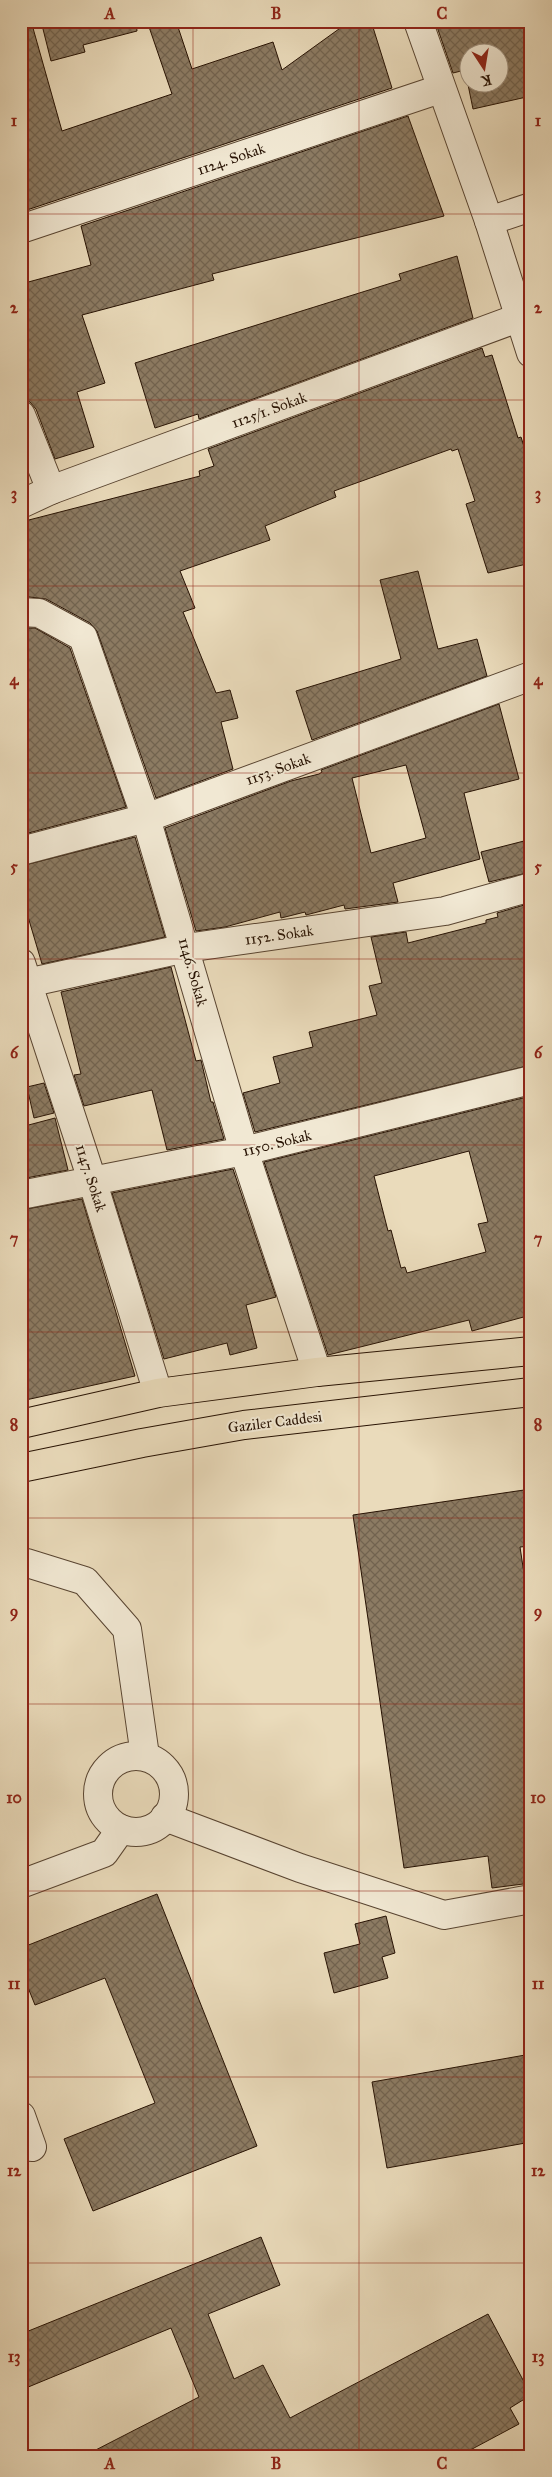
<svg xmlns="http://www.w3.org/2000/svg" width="552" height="2477" viewBox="0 0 552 2477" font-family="'IM FELL Great Primer',serif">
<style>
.building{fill:url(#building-cross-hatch);stroke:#271203;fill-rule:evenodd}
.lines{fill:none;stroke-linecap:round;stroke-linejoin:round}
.minor-casing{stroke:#584431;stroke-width:30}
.major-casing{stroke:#271203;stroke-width:30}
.minor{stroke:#f1e8d3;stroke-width:28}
.major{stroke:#eadbbb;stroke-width:28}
.grid{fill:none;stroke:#8f2418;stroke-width:1;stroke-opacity:0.55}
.labels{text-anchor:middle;stroke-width:4;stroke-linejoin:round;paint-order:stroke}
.street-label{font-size:15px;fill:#271203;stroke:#f1e8d3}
.neatline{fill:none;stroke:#8f2418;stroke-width:2}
.grid-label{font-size:16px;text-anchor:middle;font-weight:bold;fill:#8f2418}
</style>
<defs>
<pattern id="building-cross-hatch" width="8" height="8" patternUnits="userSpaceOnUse" patternTransform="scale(1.25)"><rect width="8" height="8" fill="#8c7b63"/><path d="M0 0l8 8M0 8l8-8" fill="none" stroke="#72634f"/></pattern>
</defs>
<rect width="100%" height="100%" fill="#eadbbb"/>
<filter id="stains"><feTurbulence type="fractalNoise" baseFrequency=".004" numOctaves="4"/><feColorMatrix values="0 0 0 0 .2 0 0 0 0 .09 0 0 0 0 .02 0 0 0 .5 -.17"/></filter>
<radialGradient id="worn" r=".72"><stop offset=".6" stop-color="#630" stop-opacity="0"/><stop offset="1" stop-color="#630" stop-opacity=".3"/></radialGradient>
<g class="building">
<path d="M21,21H31L62,131L172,94L147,21H176L192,69L273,42L282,70L350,21H371L392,88L21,212Z"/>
<path d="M41,21H136L137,31L83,45L85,52L51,61Z"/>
<path d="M435,21H531V96L473,109L465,70L453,73ZM470,52H500V82H470Z"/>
<path d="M408,116L444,216L212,274L214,280L82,315L105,383L77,392L94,447L55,459L36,409L30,402L21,400V284L91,265L81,226Z"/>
<path d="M457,256L473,318L199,419L198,414L155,428L135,363L401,280L399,274Z"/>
<path d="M482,348L485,357L492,355L518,438L521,437L531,469V563L488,573L466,504L475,501L458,449L452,451L451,449L334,491L336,497L265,526L270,540L180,571L195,608L183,612L216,693L230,690L238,718L221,722L233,769L156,798L97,631L90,623L46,599L21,596V522L200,476L199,471L214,466L208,449Z"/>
<path d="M418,571L438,649L477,639L487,676L312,740L296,691L401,659L380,580Z"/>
<path d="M21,628H35L70,648L126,807L21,835Z"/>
<path d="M499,704L519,779L464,793L480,859L393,883L398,902L345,909L344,905L306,915L305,912L281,918L280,912L225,927L196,931L165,828L291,781L319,774L322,772L321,770ZM406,765L426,838L371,853L352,778Z"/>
<path d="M135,837L165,937L42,964L21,893V866Z"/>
<path d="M524,841L531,872L489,882L481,852Z"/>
<path d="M531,903V1065L255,1132L243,1093L280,1083L273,1057L313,1047L309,1032L377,1015L369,986L382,983L371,937L406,932L408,943L486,923V920L498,917L497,913Z"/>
<path d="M171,967L196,1061L201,1060L211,1102H213L224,1139L167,1150L152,1090L84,1106L74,1075L81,1074L61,992Z"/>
<path d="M44,1083L54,1113L34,1118L27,1087Z"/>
<path d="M531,1096V1315L472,1331L469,1320L328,1355L264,1162ZM469,1151L488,1222L478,1224L486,1252L407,1273L405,1267L401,1268L391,1230L388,1231L374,1176Z"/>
<path d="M55,1118L68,1170L21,1179V1127Z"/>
<path d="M233,1169L276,1297L246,1305L257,1348L230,1355L227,1343L164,1359L112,1193Z"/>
<path d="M82,1199L135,1376L21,1401V1210Z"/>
<path d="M531,1489V1546L520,1547L531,1620V1883L492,1888L488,1856L404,1868L353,1515Z"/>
<path d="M157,1894L257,2146L93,2211L64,2139L155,2103L105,1978L35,2005L21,1970V1948Z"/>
<path d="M386,1916L395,1953L382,1957L388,1978L334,1993L324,1953L360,1944L355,1924Z"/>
<path d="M531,2054V2142L387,2168L372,2082Z"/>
<path d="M261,2237L280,2285L208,2314L234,2379L263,2365L290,2418L488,2314L531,2395L510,2408L519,2424L459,2456H84L199,2397L171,2328L21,2390V2334Z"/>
</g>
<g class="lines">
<g class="minor-casing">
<g id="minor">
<path d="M418,21L489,221L531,353"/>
<path d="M489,221L531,207"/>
<path d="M21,229L440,89"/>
<path d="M21,415L51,490"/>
<path d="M21,504L51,490L518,318"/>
<path d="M21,612L39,613L83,637L146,818L244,1151L317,1372"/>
<path d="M21,851L146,818L531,676"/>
<path d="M21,963L93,1183L158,1393"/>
<path d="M27,983L186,948L445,911L531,887"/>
<path d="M21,1195L244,1151L531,1080"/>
<path d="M21,1564L27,1563L85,1581L127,1629L145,1756"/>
<circle cx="136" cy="1794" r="38"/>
<path d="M165,1817L300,1868L444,1915L531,1899"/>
<path d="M21,1884L104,1853L121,1829"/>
<path d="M21,2116L32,2147"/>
</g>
</g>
<g class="major-casing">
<g id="major">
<path d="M21,1424L158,1393L317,1372L531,1351"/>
<path d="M21,1468L142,1443L244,1425L531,1392"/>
</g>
</g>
<use href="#minor" class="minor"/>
<use href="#major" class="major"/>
</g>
<path class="grid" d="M193,21V2456M359,21V2456M21,214H531M21,400H531M21,586H531M21,773H531M21,959H531M21,1145H531M21,1332H531M21,1518H531M21,1704H531M21,1891H531M21,2077H531M21,2263H531"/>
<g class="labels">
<g class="street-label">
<text transform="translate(231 159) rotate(-19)" y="5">1124. Sokak</text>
<text transform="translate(269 410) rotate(-20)" y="5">1125/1. Sokak</text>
<text transform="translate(278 769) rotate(-20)" y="5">1153. Sokak</text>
<text transform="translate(279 935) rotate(-8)" y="5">1152. Sokak</text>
<text transform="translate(193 972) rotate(74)" y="5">1146. Sokak</text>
<text transform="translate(277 1143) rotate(-14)" y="5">1150. Sokak</text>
<text transform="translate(91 1178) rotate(72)" y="5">1147. Sokak</text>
<text transform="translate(275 1422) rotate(-7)" y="5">Gaziler Caddesi</text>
</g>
</g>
<rect width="552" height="2477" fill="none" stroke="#eadbbb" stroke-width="55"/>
<g transform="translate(484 68) rotate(168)"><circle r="24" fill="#f1e8d3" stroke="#a09280"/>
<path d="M0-4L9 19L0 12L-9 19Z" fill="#8f2418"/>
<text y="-8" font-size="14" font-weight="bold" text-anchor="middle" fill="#271203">K</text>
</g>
<rect x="28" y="28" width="496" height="2422" class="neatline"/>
<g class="grid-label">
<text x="110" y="19">A</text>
<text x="276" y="19">B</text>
<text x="442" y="19">C</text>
<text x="14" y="126">1</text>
<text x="538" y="126">1</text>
<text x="14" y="313">2</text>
<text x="538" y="313">2</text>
<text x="14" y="499">3</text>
<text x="538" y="499">3</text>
<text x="14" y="685">4</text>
<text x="538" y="685">4</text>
<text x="14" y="872">5</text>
<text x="538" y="872">5</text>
<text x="14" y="1058">6</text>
<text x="538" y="1058">6</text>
<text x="14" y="1244">7</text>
<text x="538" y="1244">7</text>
<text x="14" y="1430">8</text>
<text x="538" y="1430">8</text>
<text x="14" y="1617">9</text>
<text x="538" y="1617">9</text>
<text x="14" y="1803">10</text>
<text x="538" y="1803">10</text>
<text x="14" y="1989">11</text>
<text x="538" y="1989">11</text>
<text x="14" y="2176">12</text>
<text x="538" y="2176">12</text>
<text x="14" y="2362">13</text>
<text x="538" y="2362">13</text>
<text x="110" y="2469">A</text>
<text x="276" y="2469">B</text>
<text x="442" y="2469">C</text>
</g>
<rect width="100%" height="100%" filter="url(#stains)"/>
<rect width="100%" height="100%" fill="url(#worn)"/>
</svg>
